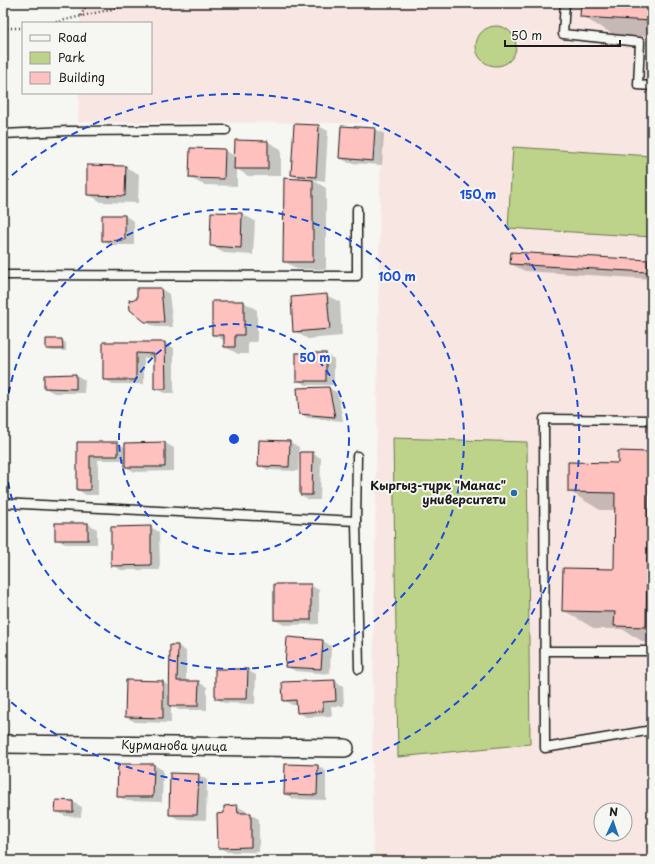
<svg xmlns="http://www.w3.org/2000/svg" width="655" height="864" viewBox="0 0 655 864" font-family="'Playpen Sans',sans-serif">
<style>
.built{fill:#f8e6e2;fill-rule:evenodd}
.green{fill:#bdd389;stroke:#6c7852}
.shadow{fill:#0003}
.building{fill:#fec1be;stroke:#1c1c1c}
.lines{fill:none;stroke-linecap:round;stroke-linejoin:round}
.service-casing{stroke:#1c1c1c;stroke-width:11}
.minor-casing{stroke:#1c1c1c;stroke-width:20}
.path{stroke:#1c1c1c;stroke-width:2.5;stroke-dasharray:1 3;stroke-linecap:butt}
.service{stroke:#f6f6f2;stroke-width:8}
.minor{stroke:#f6f6f2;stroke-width:17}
.ring{fill:none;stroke:#1d4ed8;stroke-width:2;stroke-dasharray:7 5}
.poi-dot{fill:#1f6fb2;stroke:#f6f6f2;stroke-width:1.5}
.labels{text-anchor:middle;stroke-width:4;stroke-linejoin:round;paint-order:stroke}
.poi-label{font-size:12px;font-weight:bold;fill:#1c1c1c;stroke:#f6f6f2;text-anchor:end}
.street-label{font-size:12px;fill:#1c1c1c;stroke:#f6f6f2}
.centre{fill:#1d4ed8;stroke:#f6f6f2;stroke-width:2}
.ring-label{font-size:12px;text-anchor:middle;font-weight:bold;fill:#1d4ed8;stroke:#f6f6f2;stroke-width:4;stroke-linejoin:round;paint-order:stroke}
</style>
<rect width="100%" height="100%" fill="#f6f6f2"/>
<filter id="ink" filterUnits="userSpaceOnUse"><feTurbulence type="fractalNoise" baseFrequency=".025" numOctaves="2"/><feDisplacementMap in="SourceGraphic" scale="8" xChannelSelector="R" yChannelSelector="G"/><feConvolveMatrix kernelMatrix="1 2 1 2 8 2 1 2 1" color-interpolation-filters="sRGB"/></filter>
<g filter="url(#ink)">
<path class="built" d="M81,3H652V861H374L372,786L381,123L78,122L79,93H151V23H80ZM601,810H625V834H601Z"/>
<g class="green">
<circle cx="496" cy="46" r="20"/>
<path d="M513,147L652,156V237L508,228Z"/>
<path d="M393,438L527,442L530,744L398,757Z"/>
</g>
<g class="shadow">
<path d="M582,3H652V37L613,34L581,16Z"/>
<path d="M295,125L319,126L328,131L325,181L313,180L326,188V269H297L284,261L301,180L292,175Z"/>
<path d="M342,127L375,129L384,134L382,165L349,163L340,158Z"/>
<path d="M236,141L268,142L281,149V176H248L237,169V186L204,185L190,178L224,150L235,156Z"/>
<path d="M125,167L139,174L138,203L101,202L88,194Z"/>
<path d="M212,213L242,214L255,221L253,255L224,253L211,246Z"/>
<path d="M125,216L134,221V245H111L103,240Z"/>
<path d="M647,261L652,264V279L525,271L511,264Z"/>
<path d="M161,289L169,294L173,327H155L146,322L138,299Z"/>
<path d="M326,295L340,302L342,336L308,339L294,331Z"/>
<path d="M244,302L257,310V342H248V354H238L225,347V341L213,334Z"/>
<path d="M47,340H62L66,343V351H52L47,349Z"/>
<path d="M104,343H165L174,348V393H164L155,388V358H144V384H113L104,379Z"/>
<path d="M326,354L334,359V385H306L297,380Z"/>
<path d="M76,375L85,380L84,393H54L45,388Z"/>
<path d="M329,388L338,393L343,421L308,418L300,413Z"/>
<path d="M260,441L290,442L299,447L298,471L268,470L259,465Z"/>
<path d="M78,443H118L126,448L165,443L174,448V471L135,472L126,467V460H98V495H86L78,490Z"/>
<path d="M619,452L649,453L652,455V644H647L622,629H595L563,610L615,570L616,510H600L569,491L619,464Z"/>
<path d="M312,453L321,458L320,500H309L301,495Z"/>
<path d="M56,524H88L97,529V544H65L56,539Z"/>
<path d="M151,527L159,532L160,570H121L112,565Z"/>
<path d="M310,585L319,590V624L284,625L275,620Z"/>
<path d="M323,641L331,646L330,674L295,671L286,666Z"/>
<path d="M178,646L186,651V682H198L207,687V710H179L171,706V723L135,722L126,717L127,681L163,682L171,687Z"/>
<path d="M247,670L256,675L255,704L224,703L216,698Z"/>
<path d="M335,681L343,686L344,706H331L332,716L306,717L298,712L297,705H292L284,700Z"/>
<path d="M119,765H154L163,770L162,802L127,801L118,796Z"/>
<path d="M318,766L326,771V800L294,799L285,794Z"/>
<path d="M198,775L207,780L206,820L178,819L170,814Z"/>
<path d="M57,801L73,802L82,807L81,817L65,816L56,811Z"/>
<path d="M237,806L246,811V814H250L259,819V852H227L219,847L225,814Z"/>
</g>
<g class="building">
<path d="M581,3H652V21L580,17Z"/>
<path d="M294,124L319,125L316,177L291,175Z"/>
<path d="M341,126L375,128L373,161L339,158Z"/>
<path d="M235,140L268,141V169H234Z"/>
<path d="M190,148L225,149L224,179L189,178Z"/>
<path d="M87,165L126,166L125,196L87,195Z"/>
<path d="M284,178L313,180V262H283Z"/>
<path d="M211,212L242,213L241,248L210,246Z"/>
<path d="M102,215H125V240L102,241Z"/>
<path d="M511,252L648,260L647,272L510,264Z"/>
<path d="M137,288H161L164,322H145L130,310L129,300L137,299Z"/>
<path d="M327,294L330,329L293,332L291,297Z"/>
<path d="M212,301H244V335H235V347H224V335H212Z"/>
<path d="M46,339H62L63,349H46Z"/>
<path d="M103,342H165L166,389H154V354L136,353V380H103Z"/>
<rect x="296" y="353" width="30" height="28"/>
<path d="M76,374V389L44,388V375Z"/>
<path d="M329,387L335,417L299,414L297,388Z"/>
<path d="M259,440L290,441L289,467L258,466Z"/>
<path d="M77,442H118V456H90V490H77Z"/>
<path d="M165,442V467H125V443Z"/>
<path d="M618,451L649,452L646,627L614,626L615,612L562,611L563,568L614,569L615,493L568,492V462L618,463Z"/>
<path d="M300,452H313L312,495H300Z"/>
<rect x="55" y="523" width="33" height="17"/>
<path d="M151,526V565L111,566V527Z"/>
<rect x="274" y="584" width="37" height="36"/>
<path d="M287,637L323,640L321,669L285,667Z"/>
<path d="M170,645H178L177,681H199L198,706H169Z"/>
<path d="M215,669H248L247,699H215Z"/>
<path d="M126,680L163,681V718L125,717Z"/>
<path d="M335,680L336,701L323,702V711L297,713L296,700L283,701L282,682Z"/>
<path d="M118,764H154L153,797H117Z"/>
<path d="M285,764L318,765L317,795L284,794Z"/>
<path d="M170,773L199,774L197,815H169Z"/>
<path d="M56,800L73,801V812H55Z"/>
<path d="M237,805L238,813H251V847L218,848L217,814L224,813V806Z"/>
</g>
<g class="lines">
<g class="service-casing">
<g id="service">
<path d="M565,3L563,34L640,42L638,85L652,86"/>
<path d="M3,134L67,131L226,130"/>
<path d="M3,275L357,276V209"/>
<path d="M652,420L544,419L545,748L652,730"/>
<path d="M357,456L356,521L359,669"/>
<path d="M3,503L356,521"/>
<path d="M545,651H652"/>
</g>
</g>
<g class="minor-casing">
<path id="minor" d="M3,744L345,748"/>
</g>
<g class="path">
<path d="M81,16L87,3"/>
<path d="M52,23L138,3"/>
<path d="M3,28H23"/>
</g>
<use href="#service" class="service"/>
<use href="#minor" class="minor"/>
</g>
</g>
<g class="ring">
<circle cx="234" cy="439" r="115"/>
<circle cx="234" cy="439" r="230"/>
<path d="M3 183A345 345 0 1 1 3 695"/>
</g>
<circle class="poi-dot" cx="514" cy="493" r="4"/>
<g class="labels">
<g class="poi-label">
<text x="506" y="490">Кыргыз-түрк "Манас"<tspan x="506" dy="14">университети</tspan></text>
</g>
<g class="street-label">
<text transform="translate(174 746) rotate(1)" y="4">Курманова улица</text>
</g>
</g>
<circle cx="234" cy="439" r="6" class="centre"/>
<g class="ring-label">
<text x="478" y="199">150 m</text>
<text x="397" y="281">100 m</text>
<text x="315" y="362">50 m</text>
</g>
<rect width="655" height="864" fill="none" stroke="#f6f6f2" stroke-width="16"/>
<rect x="8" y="8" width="639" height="848" fill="none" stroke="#1c1c1c" stroke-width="1.5" filter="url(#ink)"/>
<rect x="22" y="22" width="130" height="72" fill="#f6f6f2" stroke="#9f9f9c"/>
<rect x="30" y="35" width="20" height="6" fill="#f6f6f2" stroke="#9f9f9c"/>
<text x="58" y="42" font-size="12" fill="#1c1c1c">Road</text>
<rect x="30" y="52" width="20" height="12" fill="#bdd389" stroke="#9f9f9c"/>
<text x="58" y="62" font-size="12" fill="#1c1c1c">Park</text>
<rect x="30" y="72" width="20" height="12" fill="#fec1be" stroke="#9f9f9c"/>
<text x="58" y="82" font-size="12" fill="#1c1c1c">Building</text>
<g transform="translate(613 822) rotate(3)"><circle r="19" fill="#f6f6f2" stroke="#9f9f9c"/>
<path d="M0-3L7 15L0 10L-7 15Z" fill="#1f6fb2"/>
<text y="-6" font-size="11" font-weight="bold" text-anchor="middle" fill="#1c1c1c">N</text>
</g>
<path d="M505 40v6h115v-6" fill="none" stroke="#1c1c1c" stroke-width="2"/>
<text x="511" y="40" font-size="12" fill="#1c1c1c" stroke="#f6f6f2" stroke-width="3" paint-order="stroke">50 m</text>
</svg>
